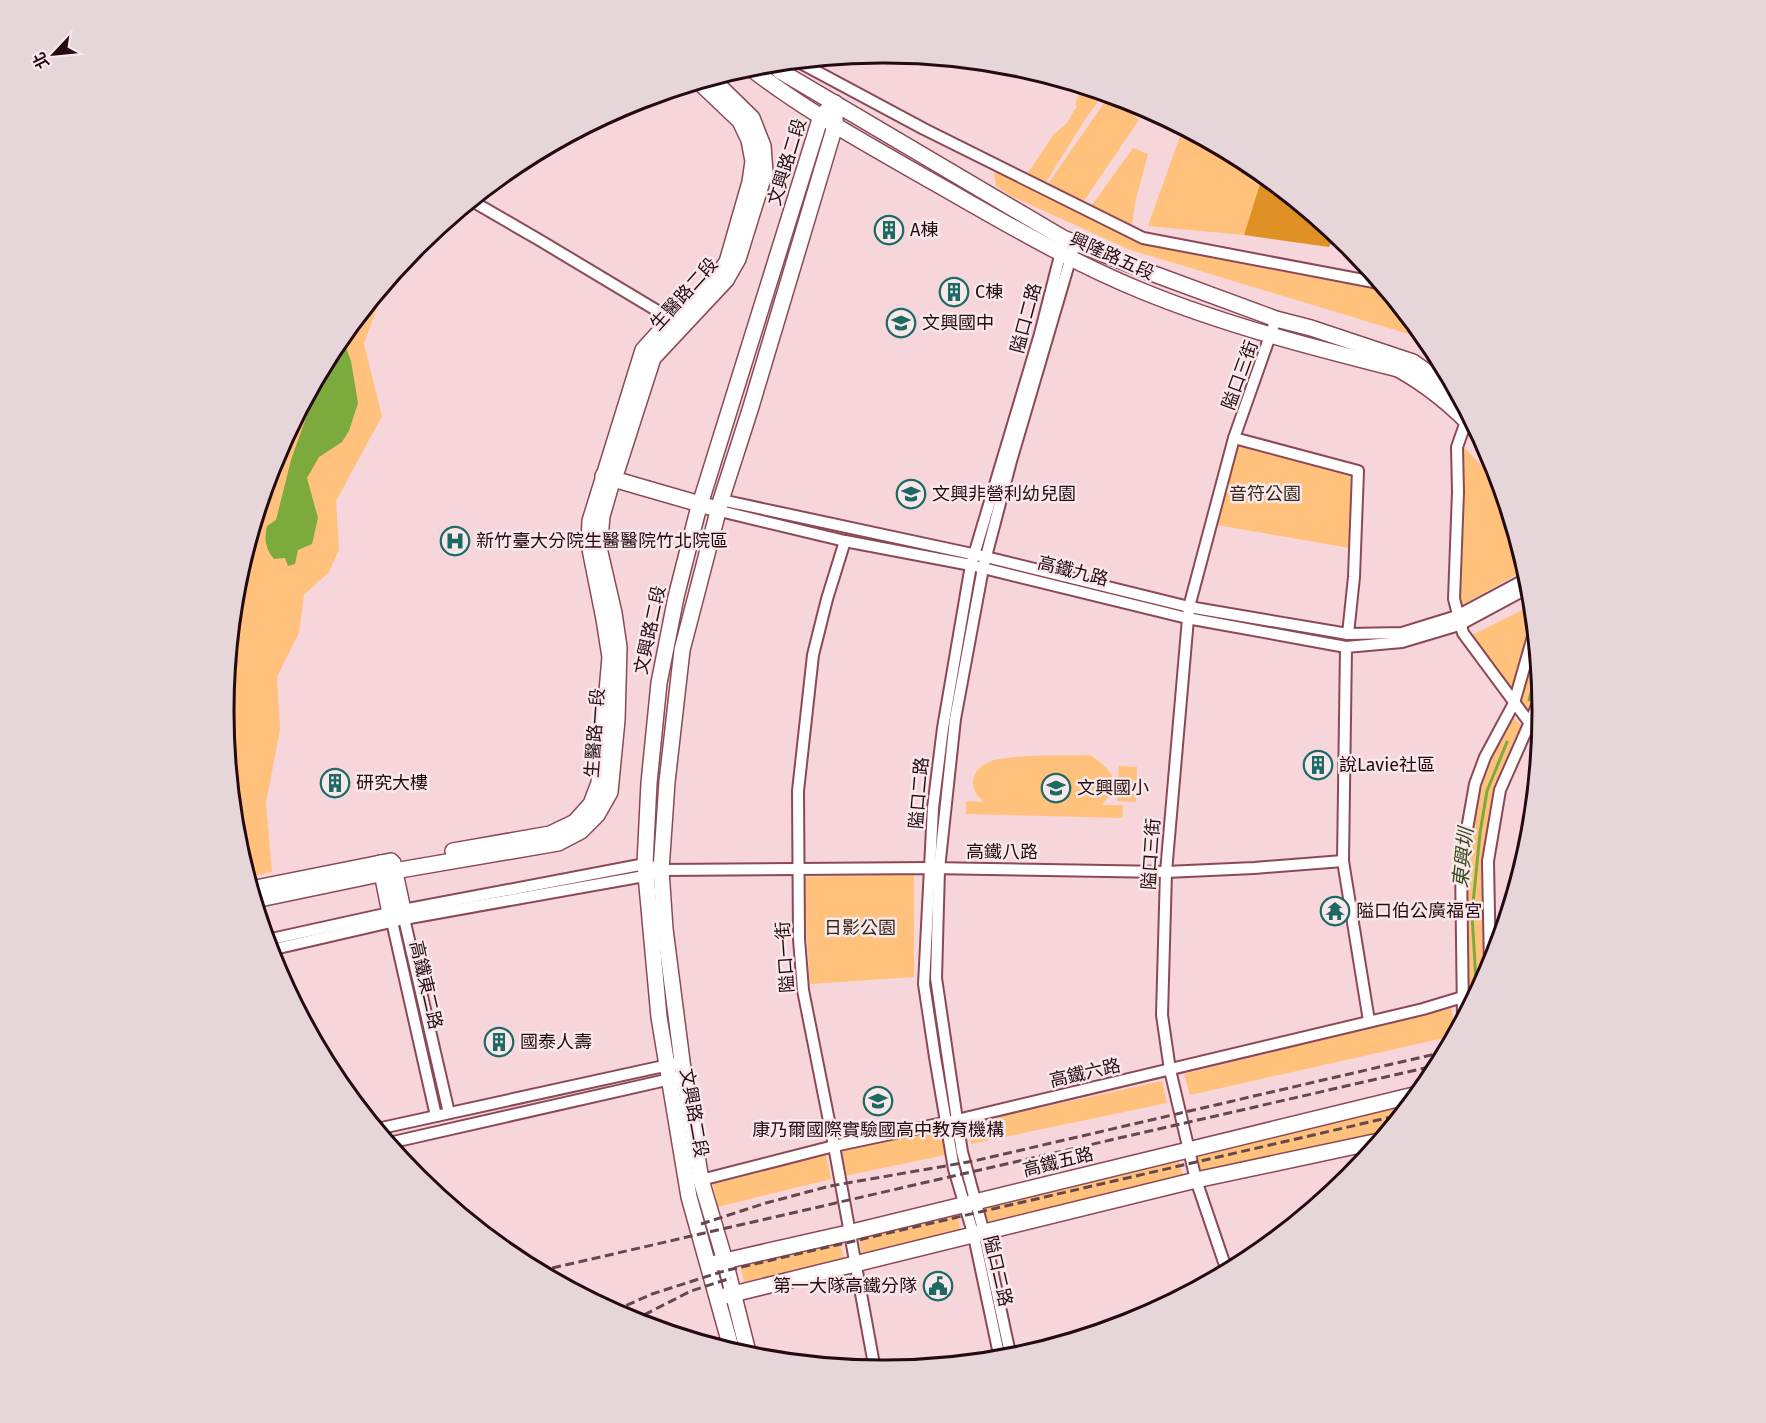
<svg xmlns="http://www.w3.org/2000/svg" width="1766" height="1423" viewBox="0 0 1766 1423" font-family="'Fira Sans','Noto Sans TC',sans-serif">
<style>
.green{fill:#ffc17c}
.forest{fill:#e09126}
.water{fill:#7daa3c}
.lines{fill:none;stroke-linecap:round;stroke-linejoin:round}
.stream{stroke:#7daa3c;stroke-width:3}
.street-casing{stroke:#8b4956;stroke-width:14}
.secondary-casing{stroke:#8b4956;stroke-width:18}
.street{stroke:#fff;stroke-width:10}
.secondary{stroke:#fff;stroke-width:15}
.rail{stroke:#64484e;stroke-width:3;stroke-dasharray:9 4.5;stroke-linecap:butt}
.labels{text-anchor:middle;stroke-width:5;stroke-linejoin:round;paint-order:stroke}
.street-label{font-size:18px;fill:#250b11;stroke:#f8e8ea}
.poi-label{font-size:18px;fill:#250b11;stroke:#f8e8ea;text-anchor:start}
.park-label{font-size:18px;fill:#372818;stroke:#f8e8ea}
.water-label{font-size:20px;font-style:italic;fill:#384b20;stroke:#f8e8ea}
.rim{fill:none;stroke:#250b11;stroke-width:3}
</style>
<rect width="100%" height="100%" fill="#f6d6da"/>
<g class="green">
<path d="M1082,87L1105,93L1088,115L1041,190L1023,180L1054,134L1067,123L1077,106L1075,104Z"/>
<path d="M1109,96L1139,120L1079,208L1043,191Z"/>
<path d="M1183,128L1249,164L1265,176L1244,235L1148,226Z"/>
<path d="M1133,148L1148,154L1135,203L1131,234L1087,212Z"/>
<path d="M997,171L1143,242L1382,286L1425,339L1128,249L1011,196L996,186L994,174Z"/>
<path d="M382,288L383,291L364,344L382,416L336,501L339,550L329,572L304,595L299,633L277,677L280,730L266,803L272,872L248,877L237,840L224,711L237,583L274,459L335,345Z"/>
<path d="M1458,441L1500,485L1525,570L1458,607Z"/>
<path d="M1236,443L1351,477L1349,548L1217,525Z"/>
<path d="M1532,605L1533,620L1511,692L1472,635Z"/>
<path d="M1536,647L1539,685L1530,710L1519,700Z"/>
<path d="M1511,715L1523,727L1495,790L1482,855L1485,977L1482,982L1468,985L1466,870L1481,783Z"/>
<path d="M1090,755C1102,763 1121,776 1111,793C1109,797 1104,801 1102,805H1123L1122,818L966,814V801L984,802C981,799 976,795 975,791C967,774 984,761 999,759C1027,754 1062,756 1090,755Z"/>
<path d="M1119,766L1137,767L1136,802L1117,801Z"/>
<path d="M914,874V977L810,984L803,877Z"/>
<path d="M1451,1008L1456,1031L1453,1036L1190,1095L1184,1074Z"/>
<path d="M1162,1081L1167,1103L971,1144L968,1124Z"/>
<path d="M1411,1102L1385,1133L1201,1176L1197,1157Z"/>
<path d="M941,1130L945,1155L844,1176L841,1149Z"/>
<path d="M826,1155L831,1179L718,1207L712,1181Z"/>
<path d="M1179,1161L1183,1177L989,1226L983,1203Z"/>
<path d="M957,1214L961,1233L862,1257L859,1236Z"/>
<path d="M839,1240L844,1258L744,1282L740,1264Z"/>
</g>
<path class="forest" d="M1263,175L1335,234L1329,247L1244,235Z"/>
<path class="water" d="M342,337L351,361L358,403L349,431L342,442L319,457L307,478L318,518L312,544L298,550L295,564L288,566L285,558L274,559C265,548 264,539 267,526L276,520L291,460L324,367Z"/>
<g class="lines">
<g class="stream">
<path d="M1529,700L1538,670"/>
<path d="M1476,981L1472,914L1480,833L1487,791L1507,742"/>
</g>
<g class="street-casing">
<g id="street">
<path d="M797,61L924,129L1143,238L1379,283"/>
<path d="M472,201L541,241L676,322"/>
<path d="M1468,416L1457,447L1458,492L1454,599L1463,633L1540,737"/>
<path d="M1234,438L1358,471L1354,577L1348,634"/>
<path d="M721,500L986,557L1189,607L1348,634L1402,633L1457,616L1528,578"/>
<path d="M720,511L845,541L971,565L1187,618L1346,647L1402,642L1459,625L1530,587"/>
<path d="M845,541L827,599L813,655L798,791L799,939L803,990L834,1146L875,1370"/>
<path d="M1346,647L1343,861L1369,1021"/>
<path d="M403,914L449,1113"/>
<path d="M391,917L436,1116"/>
<path d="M267,940L403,910L645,864L661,870L930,868L1166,872L1254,868L1343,861"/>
<path d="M270,950L404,919L650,875"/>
<path d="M1490,967L1488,861L1500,790L1541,697"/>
<path d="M1463,1017L1461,863L1475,784L1485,757L1514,703L1534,633"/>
<path d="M377,1129L673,1064"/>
<path d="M389,1143L675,1078"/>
<path d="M701,1180L834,1146L957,1120L1423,1009L1476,993"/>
<path d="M1227,1271L1196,1180L1170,1070L1162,1015L1166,872L1189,607L1234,438L1276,319"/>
<path d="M1011,1358L984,1233L962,1152L957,1120L936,978L939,869L955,719L983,568L1011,461L1075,243"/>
<path d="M1000,1359L974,1236L954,1169L935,1057L924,984L930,868L933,808L943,728L971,565L1040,334L1062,248"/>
</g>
</g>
<g class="secondary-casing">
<g id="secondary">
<path d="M772,63L780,71L1063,238L1146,271L1276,319L1311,328L1413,362L1437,379L1459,398"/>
<path d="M749,67C804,110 865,143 926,178C997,218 1066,260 1142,291C1225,325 1311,347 1398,369C1427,385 1455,408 1478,433"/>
<path d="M603,476L710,507"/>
<path d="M453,851L550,834L575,822L591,804L599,783L610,657L604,619L589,544L590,521L643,350L671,319L712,283L727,262L750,182L753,161L749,140L740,121L699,82"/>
<path d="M380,863L390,913"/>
<path d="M393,863L403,910"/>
<path d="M251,889L391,861"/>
<path d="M255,900L394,871L558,843L581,831L597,815L610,792L617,720L619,647L614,613L599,548L602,516L613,478L617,470L653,358L726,280L738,259L765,172L763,146L752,118L711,78"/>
<path d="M716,1263L848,1233L1418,1094"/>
<path d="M725,1296L1196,1180L1379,1141"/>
<path d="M732,1351L689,1197L659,1017L645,864L649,783L659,683L676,597L697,514L821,116L835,103"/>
<path d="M749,1356L725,1261L701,1180L684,1077L665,929L661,870L667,782L682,650L721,500L750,410L835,126V103"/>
</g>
</g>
<use href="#street" class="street"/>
<use href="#secondary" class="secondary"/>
<g class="rail">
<path d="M701,1224L766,1203L830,1186L974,1161L1444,1052"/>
<path d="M539,1271L1438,1065"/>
<path d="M614,1311L652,1294L724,1271L1400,1115"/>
<path d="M632,1321L691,1291L731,1278"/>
</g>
</g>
<defs>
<g id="building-ring" transform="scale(1.5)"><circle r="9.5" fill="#f8e8ea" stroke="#1d6964" stroke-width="1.5"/><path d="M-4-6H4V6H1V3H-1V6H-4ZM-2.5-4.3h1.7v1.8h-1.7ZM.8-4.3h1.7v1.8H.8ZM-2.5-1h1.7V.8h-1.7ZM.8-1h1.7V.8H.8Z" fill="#1d6964"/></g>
<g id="school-ring" transform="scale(1.5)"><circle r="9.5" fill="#f8e8ea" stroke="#1d6964" stroke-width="1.5"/><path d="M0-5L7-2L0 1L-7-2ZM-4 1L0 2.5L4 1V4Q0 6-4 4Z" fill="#1d6964"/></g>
<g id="hospital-ring" transform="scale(1.5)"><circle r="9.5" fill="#f8e8ea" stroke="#1d6964" stroke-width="1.5"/><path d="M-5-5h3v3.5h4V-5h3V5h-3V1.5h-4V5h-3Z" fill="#1d6964"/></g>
<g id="temple-ring" transform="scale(1.5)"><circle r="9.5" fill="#f8e8ea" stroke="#1d6964" stroke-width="1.5"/><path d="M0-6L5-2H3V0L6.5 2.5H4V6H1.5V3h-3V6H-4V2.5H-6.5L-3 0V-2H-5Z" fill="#1d6964"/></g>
<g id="civic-ring" transform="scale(1.5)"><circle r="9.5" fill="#f8e8ea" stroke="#1d6964" stroke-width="1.5"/><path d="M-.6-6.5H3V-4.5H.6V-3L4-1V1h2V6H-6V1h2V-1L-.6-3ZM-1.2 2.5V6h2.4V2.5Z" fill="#1d6964"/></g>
</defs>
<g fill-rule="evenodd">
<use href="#building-ring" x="889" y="230"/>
<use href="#building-ring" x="954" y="292"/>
<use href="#school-ring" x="901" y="323"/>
<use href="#school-ring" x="911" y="494"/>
<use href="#hospital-ring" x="455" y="541"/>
<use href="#building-ring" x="1318" y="765"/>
<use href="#building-ring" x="335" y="783"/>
<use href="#school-ring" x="1056" y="788"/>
<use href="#temple-ring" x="1335" y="911"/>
<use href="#building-ring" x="499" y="1042"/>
<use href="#school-ring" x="878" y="1101"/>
<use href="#civic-ring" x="938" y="1286"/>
</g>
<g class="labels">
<g class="street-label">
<text transform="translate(787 162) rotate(-73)" y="6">文興路二段</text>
<text transform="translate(1112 256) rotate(24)" y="6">興隆路五段</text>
<text transform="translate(684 294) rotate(-48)" y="6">生醫路二段</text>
<text transform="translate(1026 318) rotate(-75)" y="6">隘口二路</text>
<text transform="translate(1240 375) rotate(-70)" y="6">隘口三街</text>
<text transform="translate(1073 571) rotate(14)" y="6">高鐵九路</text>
<text transform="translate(650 630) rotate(-78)" y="6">文興路二段</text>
<text transform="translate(595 733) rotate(-86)" y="6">生醫路一段</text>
<text transform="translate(919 793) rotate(-85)" y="6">隘口二路</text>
<text x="1002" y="858">高鐵八路</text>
<text transform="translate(1151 854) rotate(-86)" y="6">隘口三街</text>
<text transform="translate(785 957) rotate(-94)" y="6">隘口一街</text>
<text transform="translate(426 985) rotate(77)" y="6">高鐵東二路</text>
<text transform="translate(1085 1073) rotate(-13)" y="6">高鐵六路</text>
<text transform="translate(694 1113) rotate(80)" y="6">文興路二段</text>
<text transform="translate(1058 1162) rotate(-14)" y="6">高鐵五路</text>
<text transform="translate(998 1271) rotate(77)" y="6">隘口二路</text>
</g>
<g class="poi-label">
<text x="910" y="236">A棟</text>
<text x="975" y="298">C棟</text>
<text x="922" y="329">文興國中</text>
<text x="932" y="500">文興非營利幼兒園</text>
<text x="476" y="547">新竹臺大分院生醫醫院竹北院區</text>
<text x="1339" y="771">說Lavie社區</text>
<text x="356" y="789">研究大樓</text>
<text x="1077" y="794">文興國小</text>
<text x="1356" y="917">隘口伯公廣福宮</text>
<text x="520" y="1048">國泰人壽</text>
<text x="878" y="1136" text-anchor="middle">康乃爾國際實驗國高中教育機構</text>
<text x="917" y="1292" text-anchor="end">第一大隊高鐵分隊</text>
</g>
<g class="park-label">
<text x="1265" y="500">音符公園</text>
<text x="860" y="934">日影公園</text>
</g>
<g class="water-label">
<text transform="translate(1463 858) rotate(-84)" y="7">東興圳</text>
</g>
</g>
<path d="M0 0H1766V1423H0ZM882 63H884A648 648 0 0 1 1532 711V712A648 648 0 0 1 884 1360H882A648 648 0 0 1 234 712V711A648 648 0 0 1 882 63Z" fill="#e7d6d9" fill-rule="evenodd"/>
<path class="rim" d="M882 63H884A648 648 0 0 1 1532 711V712A648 648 0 0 1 884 1360H882A648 648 0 0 1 234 712V711A648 648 0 0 1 882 63Z"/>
<g transform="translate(54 54) rotate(244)" stroke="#f8e8ea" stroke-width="4.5" paint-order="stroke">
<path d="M0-4.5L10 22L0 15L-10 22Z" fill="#250b11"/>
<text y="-9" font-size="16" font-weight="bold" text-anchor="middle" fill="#250b11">北</text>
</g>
</svg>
